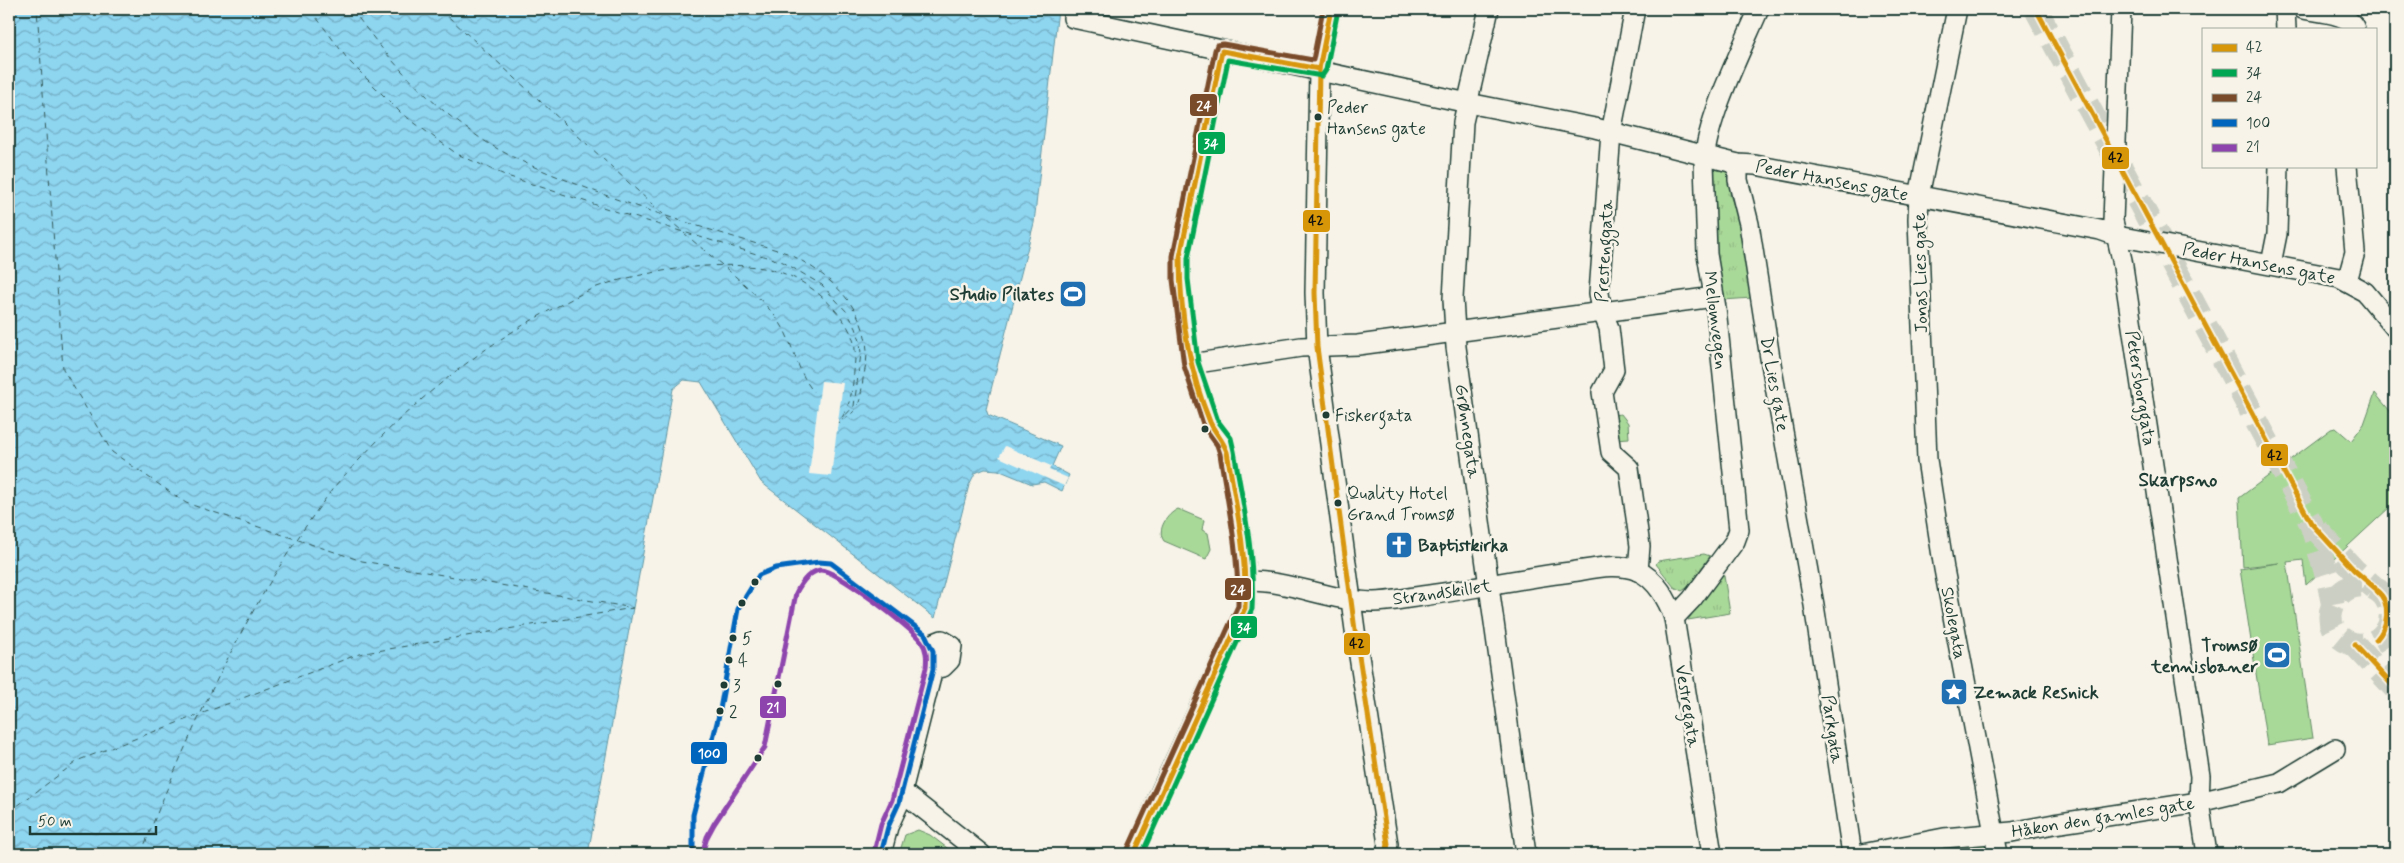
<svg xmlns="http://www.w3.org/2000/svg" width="2404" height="863" viewBox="0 0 2404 863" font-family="Mynerve,sans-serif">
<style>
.grass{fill:url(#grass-tufts);stroke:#648b66}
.park{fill:#a9d999;stroke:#648b66}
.water{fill:url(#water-waves);stroke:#6298a5}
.pier{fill:#f7f3e8}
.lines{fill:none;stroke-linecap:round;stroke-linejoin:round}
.ferry{stroke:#355b5a;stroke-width:1;stroke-dasharray:6 5;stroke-linecap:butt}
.major-tunnel{stroke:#cccfc4;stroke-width:24;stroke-dasharray:24 12;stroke-linecap:butt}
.minor-casing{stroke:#1f3d34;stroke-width:22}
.minor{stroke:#f7f3e8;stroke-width:19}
.bus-1-casing{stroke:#f7f3e8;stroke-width:9}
.bus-2-casing{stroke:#f7f3e8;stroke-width:9}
.bus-3-casing{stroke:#f7f3e8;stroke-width:9}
.bus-4-casing{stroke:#f7f3e8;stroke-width:9}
.bus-5-casing{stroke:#f7f3e8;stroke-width:9}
.bus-1{stroke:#d79608;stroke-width:5}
.bus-2{stroke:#00a651;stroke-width:5}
.bus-3{stroke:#7a4b2a;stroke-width:5}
.bus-4{stroke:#0065bd;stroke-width:5}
.bus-5{stroke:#8e44ad;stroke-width:5}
.bus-dot{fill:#1f3d34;stroke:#f7f3e8;stroke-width:2}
.labels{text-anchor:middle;stroke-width:5;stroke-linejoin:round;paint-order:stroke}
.bus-label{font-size:17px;fill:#1f3d34;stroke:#f7f3e8;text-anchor:start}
.street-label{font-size:18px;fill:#1f3d34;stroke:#f7f3e8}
.poi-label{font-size:18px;font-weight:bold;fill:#1f3d34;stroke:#f7f3e8;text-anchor:end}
.neighbourhood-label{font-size:19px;font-weight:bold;fill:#1f3d34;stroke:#f7f3e8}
.line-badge{stroke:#f7f3e8;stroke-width:2}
.badge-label{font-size:14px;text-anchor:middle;font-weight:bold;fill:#fff}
.pale-badge-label{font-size:14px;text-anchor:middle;font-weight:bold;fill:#111}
</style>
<defs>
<pattern id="grass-tufts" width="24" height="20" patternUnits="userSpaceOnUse" patternTransform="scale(1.25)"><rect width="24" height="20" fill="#a9d999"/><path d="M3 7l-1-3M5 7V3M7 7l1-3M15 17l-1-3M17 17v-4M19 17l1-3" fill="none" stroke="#91bb84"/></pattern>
<pattern id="water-waves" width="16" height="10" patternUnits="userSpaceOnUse" patternTransform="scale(1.25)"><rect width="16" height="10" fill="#8ed5f0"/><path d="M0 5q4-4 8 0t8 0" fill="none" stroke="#73aec3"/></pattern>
</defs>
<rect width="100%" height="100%" fill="#f7f3e8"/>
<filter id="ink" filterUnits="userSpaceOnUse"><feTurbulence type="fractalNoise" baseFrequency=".02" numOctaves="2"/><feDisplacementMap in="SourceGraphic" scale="10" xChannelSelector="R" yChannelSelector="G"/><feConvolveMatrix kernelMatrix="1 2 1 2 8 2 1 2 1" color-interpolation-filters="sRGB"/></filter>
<g filter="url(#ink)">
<g class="grass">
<path d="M1714,167H1722L1732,179L1730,195L1734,206L1739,207L1752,298L1723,300L1713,243Z"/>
<path d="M1704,554L1710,556L1688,587L1682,591L1674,587L1656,564L1658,561Z"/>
<path d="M1719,574L1722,573L1724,576L1730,613L1688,620Z"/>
</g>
<g class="park">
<path d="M2375,393L2395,417V506L2390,507L2306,585L2303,560L2287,562L2313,738L2267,745L2240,569L2279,563L2243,567L2239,498L2331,429L2336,428L2351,441L2364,424Z"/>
<path d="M1621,414L1628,423L1629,438L1615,439L1612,415Z"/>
<path d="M1178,509L1204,520L1202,530L1208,533L1211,549L1206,559L1164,541C1156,530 1167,514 1178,509Z"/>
<path d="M918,830L930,835L955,854H899L905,835Z"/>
<path d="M1984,841L1989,854H1889Z"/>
</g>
<path class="water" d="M9,9H1058L1034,223L986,409L988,415L1061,446L1052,466L1069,475L1062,491L1044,482L1032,484L998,470L985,469L975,473L969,485L935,618L761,482L701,382L684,380L673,389L588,854H9Z"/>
<g class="pier">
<path d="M821,381L843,383L831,476L809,474Z"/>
<path d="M1005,446L1051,466L1049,470L1068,478L1064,486L999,457Z"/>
</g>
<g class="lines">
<g class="ferry">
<path d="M310,9L349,61L401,113L457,154L507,176L627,215L783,262L822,285L847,312L856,328L860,341L861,354L854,406L842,419"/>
<path d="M352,9C386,57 425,100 473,133C503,155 536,168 571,182C641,210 714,231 787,253C826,272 865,304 867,352C867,361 865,370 863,379C860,402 861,410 839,422"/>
<path d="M440,9L664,215"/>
<path d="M667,218L681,230"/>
<path d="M684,233C712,258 763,295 782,326C794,347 798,374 814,392"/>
<path d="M9,812L79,760L359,654L633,608L362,561L186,503L112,452L63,369L37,9"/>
<path d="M141,854C188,732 250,599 329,494C337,482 349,471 359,460C397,419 436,385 482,352C509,333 534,318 564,303C574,298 584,292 594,288C641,271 725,258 773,270C796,276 819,291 834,309C847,323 857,339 855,359C853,382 853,405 838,423"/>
</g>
<g class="major-tunnel">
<path d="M2036,9L2311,523L2328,579L2333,604"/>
<path d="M2317,530L2354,570L2375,588"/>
<path d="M2390,624C2373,663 2318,641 2333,605C2337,595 2345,588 2355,586C2373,582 2389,595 2391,613C2391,617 2390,620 2390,624C2390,632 2394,642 2395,650"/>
<path d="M2355,645L2395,688"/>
</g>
<g class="minor-casing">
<g id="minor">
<path d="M1331,9L1319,69L1315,293L1317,347L1355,630L1388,844L1386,854"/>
<path d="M1489,9L1463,122L1453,299L1456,347L1526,854"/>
<path d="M1635,9L1611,133L1599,293L1602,311L1609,328L1614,370L1602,392L1611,452L1629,468L1640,546L1638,571"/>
<path d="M1957,9L1919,196L1918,219L1927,460L1944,569L1998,854"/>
<path d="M2121,9L2113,221L2122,260L2200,776L2199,802L2207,854"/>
<path d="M2285,9L2286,29"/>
<path d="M2303,9C2317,12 2350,13 2355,29"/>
<path d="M1073,18L1468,103L1595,128L1738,164L1755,165L2100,230L2117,236L2339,278L2365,292L2395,328"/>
<path d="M1738,164V180L1749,224L1770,358L1814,605L1852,854"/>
<path d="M2271,264L2277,234L2279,166"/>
<path d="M2347,281L2355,252L2347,166"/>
<path d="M1191,364L1301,347L1358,345L1714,297"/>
<path d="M1246,581C1289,580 1330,601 1373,602C1389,602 1406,598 1422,596C1472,589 1521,578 1571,572C1592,569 1617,562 1638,571C1656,579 1668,600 1674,618L1712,854"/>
<path d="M1674,618L1692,599L1735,541L1739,530L1716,308L1707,254L1704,162C1707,118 1741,51 1759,9"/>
<path d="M901,791L981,854"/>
<path d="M881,854L888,827L899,803L933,669L934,653L932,644L942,640L952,646L950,660L943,667L933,669"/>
<path d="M1134,854L1162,789L1245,608L1246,581L1242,540L1227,452L1224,442L1211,424L1191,364L1180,279V257L1222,51"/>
<path d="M1862,854L1944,838L2012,832L2054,824L2199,802L2279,783L2335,749"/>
</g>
</g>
<use href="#minor" class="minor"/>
<g class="bus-1-casing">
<g id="bus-1">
<path d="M1331,9L1319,69L1315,293L1317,347L1355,630L1388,844L1386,854"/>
<path d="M2036,9L2311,523L2354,570L2375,588"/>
<path d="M2376,640C2388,627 2392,603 2377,591"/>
<path d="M2355,645L2395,688"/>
<path d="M1134,854L1245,608C1247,555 1236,504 1227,452C1223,440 1215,433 1210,422C1189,371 1180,312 1180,257L1222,51L1319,69"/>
</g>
</g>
<g class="bus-2-casing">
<path id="bus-2" d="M1142,854L1252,609C1255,556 1243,503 1234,451L1231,438L1218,421L1198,362L1188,279V258L1228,60L1322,76L1326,70L1338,10"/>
</g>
<g class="bus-3-casing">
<path id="bus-3" d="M1127,851L1238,606C1239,555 1228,504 1220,454L1217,445L1204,427L1184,366L1173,280V256L1215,50L1217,45L1223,44L1313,60L1323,9"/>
</g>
<g class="bus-4-casing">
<path id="bus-4" d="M693,854V815L719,715L738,609L759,575L776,568L819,562L831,563L925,634L933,651V669L899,803L888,827L881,854"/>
</g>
<g class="bus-5-casing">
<path id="bus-5" d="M702,854L707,837L714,824L765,747L796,593C801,583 808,572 820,570C835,569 912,628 921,641C927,649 927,658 926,668L892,800L881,824L874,852"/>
</g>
<use href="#bus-1" class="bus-1"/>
<use href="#bus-2" class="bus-2"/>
<use href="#bus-3" class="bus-3"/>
<use href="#bus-4" class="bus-4"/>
<use href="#bus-5" class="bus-5"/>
</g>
</g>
<defs>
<g id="stadium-square" transform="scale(1.4375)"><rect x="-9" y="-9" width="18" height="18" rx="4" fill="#1f6fb2" stroke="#f7f3e8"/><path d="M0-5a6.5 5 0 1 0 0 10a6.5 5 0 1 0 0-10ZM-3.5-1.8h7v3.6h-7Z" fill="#fff"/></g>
<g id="church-square" transform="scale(1.4375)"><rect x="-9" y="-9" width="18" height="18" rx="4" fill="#1f6fb2" stroke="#f7f3e8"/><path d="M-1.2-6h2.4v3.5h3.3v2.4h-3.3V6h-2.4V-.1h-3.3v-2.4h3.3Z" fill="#fff"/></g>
<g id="sight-square" transform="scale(1.4375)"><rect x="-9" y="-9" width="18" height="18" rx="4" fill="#1f6fb2" stroke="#f7f3e8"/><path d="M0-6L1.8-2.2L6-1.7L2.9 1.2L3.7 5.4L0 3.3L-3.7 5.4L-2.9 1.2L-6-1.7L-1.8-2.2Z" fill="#fff"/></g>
</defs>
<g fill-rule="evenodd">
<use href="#stadium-square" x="1073" y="294"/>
<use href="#church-square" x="1399" y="545"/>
<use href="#stadium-square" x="2277" y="655"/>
<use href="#sight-square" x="1954" y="692"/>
</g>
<g class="bus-dot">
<circle cx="1318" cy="117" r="4.5"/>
<circle cx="1326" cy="415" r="4.5"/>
<circle cx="1205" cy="429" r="4.5"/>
<circle cx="1338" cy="503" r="4.5"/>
<circle cx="755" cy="582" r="4.5"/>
<circle cx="742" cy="603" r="4.5"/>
<circle cx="733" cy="638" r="4.5"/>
<circle cx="729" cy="660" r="4.5"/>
<circle cx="778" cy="684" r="4.5"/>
<circle cx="724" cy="685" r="4.5"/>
<circle cx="720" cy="711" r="4.5"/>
<circle cx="758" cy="758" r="4.5"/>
</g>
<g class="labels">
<g class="bus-label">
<text x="1327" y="113">Peder<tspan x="1327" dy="21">Hansens gate</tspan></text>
<text x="1335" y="421">Fiskergata</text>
<text x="1347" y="499">Quality Hotel<tspan x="1347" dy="21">Grand Tromsø</tspan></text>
<text x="742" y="644">5</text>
<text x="738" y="666">4</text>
<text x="733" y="691">3</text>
<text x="729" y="717">2</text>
</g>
<g class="street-label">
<text transform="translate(1832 180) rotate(11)" y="6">Peder Hansens gate</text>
<text transform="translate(1604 251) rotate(-87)" y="6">Prestenggata</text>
<text transform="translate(2259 263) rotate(11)" y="6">Peder Hansens gate</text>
<text transform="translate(1920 273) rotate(-91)" y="6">Jonas Lies gate</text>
<text transform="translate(1716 320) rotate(83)" y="6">Mellomvegen</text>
<text transform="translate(1775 384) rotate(80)" y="6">Dr Lies gate</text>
<text transform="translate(2141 388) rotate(81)" y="6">Petersborggata</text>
<text transform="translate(1468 431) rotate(82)" y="6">Grønnegata</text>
<text transform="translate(1442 592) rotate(-8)" y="6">Strandskillet</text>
<text transform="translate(1954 623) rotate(79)" y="6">Skolegata</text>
<text transform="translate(1688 706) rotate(81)" y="6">Vestregata</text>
<text transform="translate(1833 729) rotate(82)" y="6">Parkgata</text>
<text transform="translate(2103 817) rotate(-9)" y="6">Håkon den gamles gate</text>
</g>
<g class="poi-label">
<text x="1054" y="300">Studio Pilates</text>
<text x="1418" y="551" text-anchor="start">Baptistkirka</text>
<text x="2258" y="651">Tromsø<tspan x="2258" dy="21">tennisbaner</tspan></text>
<text x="1973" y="698" text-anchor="start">Zemack Resnick</text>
</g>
<g class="neighbourhood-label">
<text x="2178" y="486">Skarpsno</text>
</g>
</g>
<g class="line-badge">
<rect x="1189" y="93" width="29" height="24" rx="5" fill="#7a4b2a"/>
<rect x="1197" y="131" width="29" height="24" rx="5" fill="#00a651"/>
<rect x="2101" y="146" width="29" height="24" rx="5" fill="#d79608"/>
<rect x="1302" y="209" width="29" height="24" rx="5" fill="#d79608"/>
<rect x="2260" y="443" width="29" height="24" rx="5" fill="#d79608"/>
<rect x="1224" y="577" width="28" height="24" rx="5" fill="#7a4b2a"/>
<rect x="1230" y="615" width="28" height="24" rx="5" fill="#00a651"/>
<rect x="1343" y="632" width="28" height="24" rx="5" fill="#d79608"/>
<rect x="759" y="695" width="28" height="24" rx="5" fill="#8e44ad"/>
<rect x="690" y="741" width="38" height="24" rx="5" fill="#0065bd"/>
</g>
<g class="badge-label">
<text x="1204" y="110">24</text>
<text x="1211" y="148">34</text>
<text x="1238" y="594">24</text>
<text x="1244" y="632">34</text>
<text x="773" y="712">21</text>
<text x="709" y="758">100</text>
</g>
<g class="pale-badge-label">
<text x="2116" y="162">42</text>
<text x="1316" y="225">42</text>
<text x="2275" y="460">42</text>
<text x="1357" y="648">42</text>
</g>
<rect width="2404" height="863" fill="none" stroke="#f7f3e8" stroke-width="30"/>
<rect x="15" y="15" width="2374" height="833" fill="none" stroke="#1f3d34" stroke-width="2" filter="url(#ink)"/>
<rect x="2202" y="28" width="175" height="140" fill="#f7f3e8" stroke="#a1aaa0"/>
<rect x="2212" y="44" width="25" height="8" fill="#d79608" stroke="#a1aaa0"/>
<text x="2246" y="52" font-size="15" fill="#1f3d34">42</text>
<rect x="2212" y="69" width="25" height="8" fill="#00a651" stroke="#a1aaa0"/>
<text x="2246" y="78" font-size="15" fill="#1f3d34">34</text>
<rect x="2212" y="94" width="25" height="8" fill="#7a4b2a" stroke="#a1aaa0"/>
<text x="2246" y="102" font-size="15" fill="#1f3d34">24</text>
<rect x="2212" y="119" width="25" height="8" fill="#0065bd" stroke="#a1aaa0"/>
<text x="2246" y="128" font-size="15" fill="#1f3d34">100</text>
<rect x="2212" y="144" width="25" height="8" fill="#8e44ad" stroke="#a1aaa0"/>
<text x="2246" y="152" font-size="15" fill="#1f3d34">21</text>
<path d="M30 826v8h126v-8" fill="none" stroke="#1f3d34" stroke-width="2.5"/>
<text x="38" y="826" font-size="15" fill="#1f3d34" stroke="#f7f3e8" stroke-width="4" paint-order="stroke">50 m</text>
</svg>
